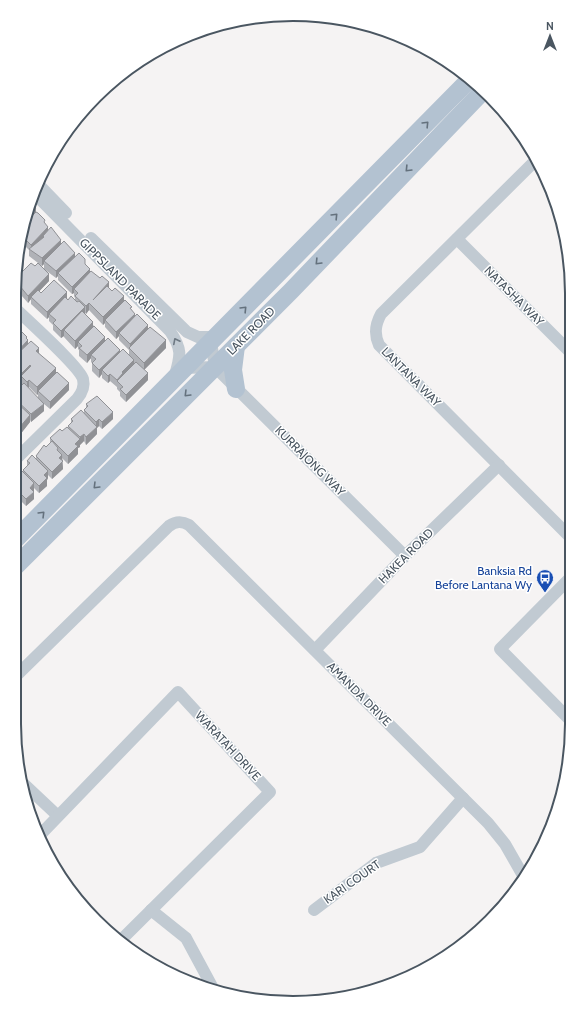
<svg xmlns="http://www.w3.org/2000/svg" width="586" height="1017" viewBox="0 0 586 1017" font-family="Cabin,sans-serif">
<style>
.lines{fill:none;stroke-linecap:round;stroke-linejoin:round}
.minor{stroke:#c1cad2;stroke-width:12}
.primary{stroke:#b3c2d1;stroke-width:18}
.wall{fill:#b0b2b7;fill-rule:evenodd}
.shaded-wall{fill:#909195}
.building{fill:#cdcfd5;stroke:#909195}
.oneway{stroke:#64717d}
.oneway2{stroke:#6e7983}
.labels{text-anchor:middle;stroke-width:3;stroke-linejoin:round;paint-order:stroke}
.street-label{font-size:12px;fill:#4a5661;stroke:#fff}
.transit-label{font-size:12px;fill:#164399;stroke:#fff;text-anchor:end}
.rim{fill:none;stroke:#4a5661;stroke-width:2}
</style>
<rect width="100%" height="100%" fill="#f5f3f3"/>
<g class="lines">
<g class="minor">
<path d="M537,159L381,314C375,325 374,334 379,345L571,538"/>
<path d="M38,184L66,213"/>
<path d="M34,193L170,331C182,349 181,355 175,375"/>
<path d="M91,238L187,332L198,337H217"/>
<path d="M457,239L571,353"/>
<path d="M211,342L215,367L405,556"/>
<path d="M184,368L215,367"/>
<path d="M14,461L77,399C82,393 85,387 83,379C79,366 27,320 15,308"/>
<path d="M571,577L500,649L571,721"/>
<path d="M315,650L405,556L499,465"/>
<path d="M14,678L169,526C176,521 182,521 189,525L488,823L505,844L525,879"/>
<path d="M24,784L58,816"/>
<path d="M40,835L178,692L270,792L121,940"/>
<path d="M151,910L186,938L214,990"/>
<path d="M314,910L376,863L420,847L463,798"/>
</g>
<g class="primary">
<path d="M236,346L233,370L236,389"/>
<path d="M14,541L470,79"/>
<path d="M14,568L291,291L484,90"/>
</g>
</g>
<g class="wall">
<path d="M29,203L45,224L48,230L61,244L75,257L85,264L90,271L124,302L132,311L135,317L148,329L166,348L144,370L148,380L126,402L120,396V392L117,389V387L110,381L108,383L102,378V374L99,378L92,371V363L91,362V358L87,363L79,356V350L78,349V346L75,349L64,337V336L61,338L53,330V325L49,321V317L47,319L31,304V299L28,303L15,288V275L24,258L23,270L49,281L39,291L41,293L67,298L68,300H75V298L74,296V293L72,294L58,280V276L56,278L44,269V264L42,266L29,256V250L25,246L22,249L20,247ZM89,310L103,325L105,323V327L116,339L119,336V340L129,350V355L120,353L105,341L85,314V313L86,314Z"/>
<path d="M15,330L17,332L27,339L28,344L39,353L69,390L50,409L44,404V411L31,422L30,420V422L19,436L14,431V393L22,385L21,384V381L20,382L14,377ZM29,387L37,395L38,394V398L28,388Z"/>
<path d="M86,404L113,419L102,429L99,426L97,428V434L86,445L84,441L80,445V444V447L78,448V454L68,464L62,458L63,469L52,479L48,475V478L47,480V486L39,493L34,488L33,491L34,499L26,506L21,501V511L14,518V473L23,472V470L27,466V461L36,458V456L50,443V438L62,431L68,427V426L71,423V419L84,413V410L86,408Z"/>
</g>
<g class="shaded-wall">
<path d="M36,208V216L24,228L26,219Z"/>
<path d="M48,227V234L43,236V240L31,250V245Z"/>
<path d="M25,239V246L22,249V242Z"/>
<path d="M61,240V247L44,261V264L42,266V258Z"/>
<path d="M75,253V261L58,273V276L56,278V271Z"/>
<path d="M24,258L23,271L15,280V274L20,261Z"/>
<path d="M90,269V276L74,289V293L72,294V287Z"/>
<path d="M49,274V281L33,298L31,297V299L28,303V296Z"/>
<path d="M109,282V290L93,307V300Z"/>
<path d="M67,292V300L49,314V317L47,319V312Z"/>
<path d="M124,296V304L105,320V323L103,325V317Z"/>
<path d="M89,303V310L86,314V306Z"/>
<path d="M85,307V314L64,330V336L61,338V331Z"/>
<path d="M135,314V321L119,333V336L116,339V332Z"/>
<path d="M93,322V330L78,342V346L75,349V341Z"/>
<path d="M148,325V333L130,349V344Z"/>
<path d="M27,337V341L28,340V347L14,361L15,354Z"/>
<path d="M105,337V344L91,355V358L87,363V355Z"/>
<path d="M166,340V348L144,370V363Z"/>
<path d="M39,348V355L36,351Z"/>
<path d="M120,350V357L102,370V374L99,378V370Z"/>
<path d="M134,360V367L117,381V387V380L122,372Z"/>
<path d="M30,365V372L21,376V381L20,382V375Z"/>
<path d="M56,368V376L38,391V394L37,395V387Z"/>
<path d="M148,373V380L126,402V395Z"/>
<path d="M110,374V381L108,383V376Z"/>
<path d="M29,380V387L27,390V382Z"/>
<path d="M69,383V390L50,409V402Z"/>
<path d="M44,404V411L31,422V414Z"/>
<path d="M113,412V419L102,429V422Z"/>
<path d="M30,415V422L19,436V428Z"/>
<path d="M99,419V426L97,428V434L86,445V437L96,428V422Z"/>
<path d="M84,434V441L80,445V437Z"/>
<path d="M80,439V447L78,448V454L68,464V456L75,444Z"/>
<path d="M62,455L63,469L52,479V472L59,458Z"/>
<path d="M48,471V478L47,480V486L39,493V486L44,475Z"/>
<path d="M34,483V491L30,495V488Z"/>
<path d="M34,492V499L26,506V499Z"/>
<path d="M21,497V511L14,518V510L18,500Z"/>
</g>
<g class="building">
<path d="M30,202L36,208L26,219L29,203Z"/>
<path d="M36,212L38,213L45,220L44,222L48,227L31,245L25,239L22,242L21,241L25,223Z"/>
<path d="M51,227L61,240L42,258L29,249L44,237L43,236Z"/>
<path d="M64,241L75,253L56,271L44,261Z"/>
<path d="M19,253L24,258L20,261L23,264L15,274Z"/>
<path d="M79,253L85,259V264L90,269L72,287L58,273Z"/>
<path d="M31,263L35,266L38,263L49,274L28,296L15,280V277L19,272L21,273Z"/>
<path d="M91,271L100,278L102,276L109,282L93,300L107,286L112,291L115,288L124,296L103,317L89,303L86,306L75,296L78,293L74,289Z"/>
<path d="M54,280L67,292L47,312L31,297L38,290L41,293Z"/>
<path d="M71,296L77,302L79,301L85,307L61,331L53,323L56,320L49,314L65,297L68,300Z"/>
<path d="M125,300L132,307L130,308L135,314L116,332L105,320Z"/>
<path d="M82,311L93,322L75,341L64,330Z"/>
<path d="M137,314L148,325L130,344L119,333Z"/>
<path d="M94,326L105,337L87,355L79,348L82,346L78,342Z"/>
<path d="M150,327L166,340L144,363L129,348Z"/>
<path d="M15,330L17,332L20,330L27,337L26,338L28,340L15,354Z"/>
<path d="M108,338L120,350L99,370L92,363L96,359L91,355Z"/>
<path d="M31,341L39,348L36,351L56,368L37,387L29,380L27,382L21,376L31,366L30,365L20,375L14,370V357Z"/>
<path d="M123,349L134,360L122,372L123,373L117,380L110,374L108,376L102,370Z"/>
<path d="M136,362L148,373L126,395L120,389L123,387L117,381Z"/>
<path d="M57,372L69,383L50,402L38,391Z"/>
<path d="M24,383L44,404L31,414L14,398V393Z"/>
<path d="M97,396L113,412L102,422L99,419L96,422L84,410L88,406L86,404Z"/>
<path d="M14,400L30,415L19,428L14,423Z"/>
<path d="M81,410L97,427L86,437L84,434L80,437L68,426L73,421L71,419Z"/>
<path d="M67,427L80,439L75,444L78,446L68,456L50,438L60,429L62,431Z"/>
<path d="M52,441L58,448L57,450L62,455L59,458L63,461L52,472L36,456L44,445L46,447Z"/>
<path d="M32,455L48,471L44,475L47,478L39,486L23,470L30,463L27,461Z"/>
<path d="M19,468L34,483L30,488L34,492L26,499L14,487V479H15L14,478V473Z"/>
<path d="M14,490L21,497L18,500L21,504L14,510Z"/>
</g>
<defs><path id="oneway-chevron" d="M-2-3.5L2.5 0L-2 3.5" fill="none" stroke-width="1.6" stroke-linecap="round" stroke-linejoin="round"/></defs>
<g class="oneway">
<use href="#oneway-chevron" transform="translate(426 124) rotate(-46)"/>
<use href="#oneway-chevron" transform="translate(408 169) rotate(134)"/>
<use href="#oneway-chevron" transform="translate(335 216) rotate(-46)"/>
<use href="#oneway-chevron" transform="translate(318 262) rotate(134)"/>
<use href="#oneway-chevron" transform="translate(244 309) rotate(-46)"/>
<use href="#oneway-chevron" transform="translate(187 394) rotate(135)"/>
<use href="#oneway-chevron" transform="translate(96 486) rotate(135)"/>
<use href="#oneway-chevron" transform="translate(42 514) rotate(-45)"/>
</g>
<use class="oneway2" href="#oneway-chevron" transform="translate(176 341) rotate(-117)"/>
<defs>
<g id="bus-pin" transform="scale(0.9)"><path d="M0 17L-7.5 6A9.5 9.5 0 1 1 7.5 6Z" fill="#1a4fb4" stroke="#fff"/><path d="M-5-6H5V4H4V6H2V4H-2V6H-4V4H-5ZM-3.5-4V0h7V-4ZM-3.5 1.2v1.5H-2V1.2ZM2 1.2v1.5H3.5V1.2Z" fill="#fff"/></g>
</defs>
<g fill-rule="evenodd">
<use href="#bus-pin" x="545" y="578"/>
</g>
<g class="labels">
<g class="street-label">
<text transform="translate(120 279) rotate(45)" y="4">GIPPSLAND PARADE</text>
<text transform="translate(514 296) rotate(45)" y="4">NATASHA WAY</text>
<text transform="translate(251 331) rotate(-45)" y="4">LAKE ROAD</text>
<text transform="translate(411 377) rotate(45)" y="4">LANTANA WAY</text>
<text transform="translate(310 461) rotate(45)" y="4">KURRAJONG WAY</text>
<text transform="translate(406 556) rotate(-45)" y="4">HAKEA ROAD</text>
<text transform="translate(359 694) rotate(45)" y="4">AMANDA DRIVE</text>
<text transform="translate(228 746) rotate(47)" y="4">WARATAH DRIVE</text>
<text transform="translate(352 882) rotate(-35)" y="4">KARI COURT</text>
</g>
<g class="transit-label">
<text x="532" y="575">Banksia Rd<tspan x="532" dy="14">Before Lantana Wy</tspan></text>
</g>
</g>
<path d="M0 0H586V1017H0ZM293 21H293A272 272 0 0 1 565 293V724A272 272 0 0 1 293 996H293A272 272 0 0 1 21 724V293A272 272 0 0 1 293 21Z" fill="#fff" fill-rule="evenodd"/>
<path class="rim" d="M293 21H293A272 272 0 0 1 565 293V724A272 272 0 0 1 293 996H293A272 272 0 0 1 21 724V293A272 272 0 0 1 293 21Z"/>
<g transform="translate(550 36)" stroke="#ffffff" stroke-width="3" paint-order="stroke">
<path d="M0-3L7 15L0 10L-7 15Z" fill="#4a5661"/>
<text y="-6" font-size="11" font-weight="bold" text-anchor="middle" fill="#4a5661">N</text>
</g>
</svg>
